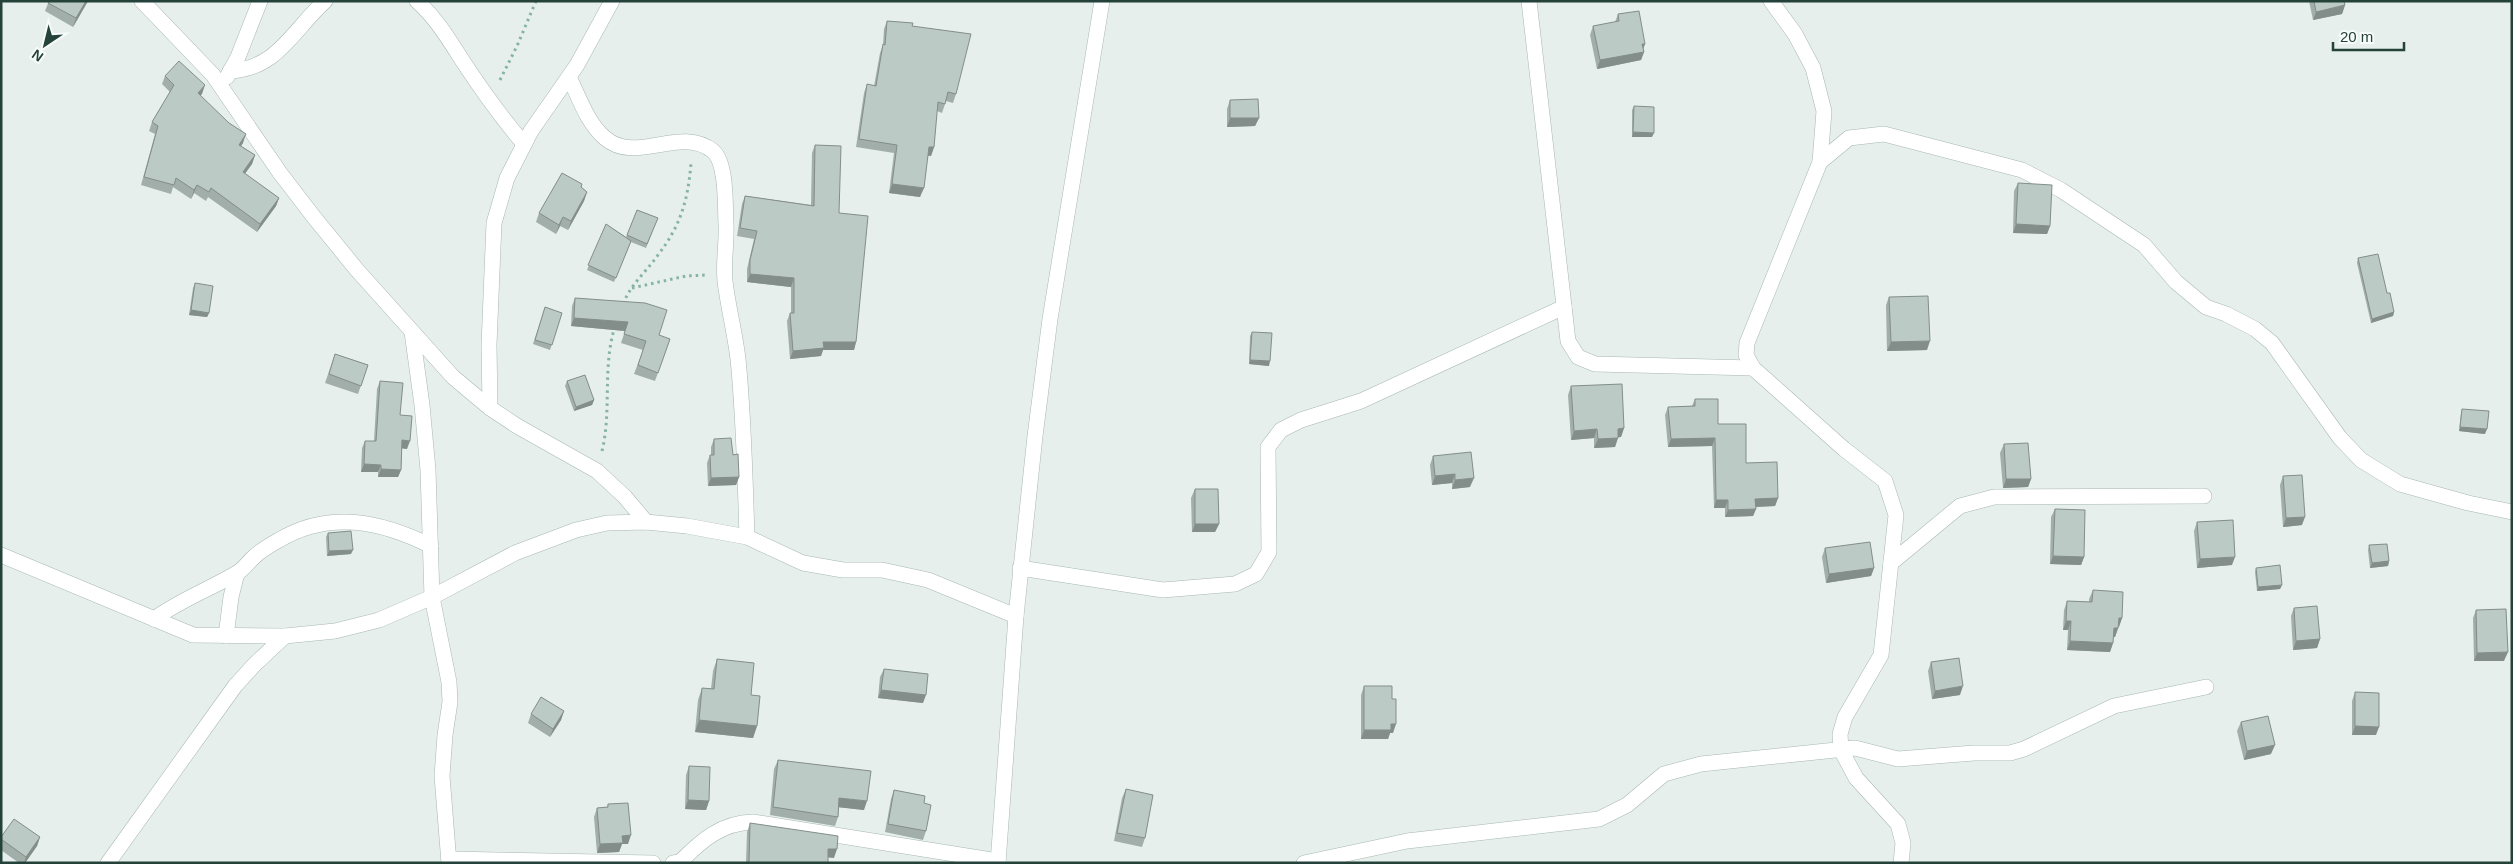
<svg xmlns="http://www.w3.org/2000/svg" width="2513" height="864" viewBox="0 0 2513 864" font-family="Arial,sans-serif">
<style>
.lines{fill:none;stroke-linecap:round;stroke-linejoin:round}
.minor-casing{stroke:#a8b8b2;stroke-width:16}
.path{stroke:#86b3a5;stroke-width:3;stroke-dasharray:2.5 4;stroke-linecap:butt}
.minor{stroke:#fff;stroke-width:15}
.wall{fill:#a1aea9}
.shaded-wall{fill:#838d89}
.building{fill:#bbcac4;stroke:#838d89}
</style>
<rect width="100%" height="100%" fill="#e6efeb"/>
<g class="lines">
<g class="minor-casing">
<g id="minor">
<path d="M142,1L213,75L280,173L313,216L357,270L453,377L490,408L517,426L597,471L625,497L646,522"/>
<path d="M417,1C436,18 448,38 462,60C481,89 501,117 524,144"/>
<path d="M1529,1L1568,341L1578,357L1595,364L1753,368"/>
<path d="M1771,1L1795,34L1813,68L1824,111L1820,162L1747,343L1746,355L1753,368L1844,449L1885,481L1896,515L1881,655L1845,717L1840,734L1841,750L1856,778L1898,824L1903,843L1901,863"/>
<path d="M230,71C277,69 293,30 325,1"/>
<path d="M227,77L238,57L260,1"/>
<path d="M569,77C579,97 587,123 605,138C636,165 680,125 713,151C727,163 725,206 726,224C727,243 723,262 725,281C728,307 735,333 738,359C744,418 745,478 747,537"/>
<path d="M1820,162L1849,138L1884,134L2022,170L2061,190L2144,245L2176,282L2206,307L2226,314L2255,329L2272,343L2340,438L2361,460L2400,484L2468,503L2512,512"/>
<path d="M412,332L422,405L428,470L432,597L449,682L450,702L445,735L442,776L449,863"/>
<path d="M490,408L489,345L494,223L507,178L531,131L577,65L612,1"/>
<path d="M1,555L193,635L285,636L335,631L379,620L432,597L515,553L576,530L607,523L646,522L687,526L747,537L803,563L843,570H882L928,580L1016,616"/>
<path d="M1891,563L1960,506L1994,497L2204,496"/>
<path d="M1020,568L1163,590L1235,584L1256,574L1269,552L1268,447L1281,430L1301,420L1361,401L1564,307"/>
<path d="M154,619C180,600 210,589 237,573C244,569 248,562 254,557C261,550 270,545 279,540C329,510 381,521 431,546"/>
<path d="M226,636L231,597L237,573"/>
<path d="M450,859L653,863"/>
<path d="M108,863L235,686L254,665L285,636"/>
<path d="M673,863L680,862C702,840 721,823 753,822L998,861"/>
<path d="M998,863L1016,616L1035,436L1050,319L1102,1"/>
<path d="M1304,863L1407,841L1599,819L1627,805L1664,774L1701,764L1855,748L1898,759L1974,753H2010L2024,749L2114,706L2206,687"/>
</g>
</g>
<g class="path">
<path d="M500,80L517,46L536,1"/>
<path d="M632,288L686,276L707,275"/>
<path d="M623,304C631,284 646,272 658,255C681,225 688,200 691,163"/>
<path d="M602,451C612,410 602,368 615,326"/>
</g>
<use href="#minor" class="minor"/>
</g>
<g class="wall">
<path d="M49,1H88L73,27L45,11Z"/>
<path d="M2309,1H2344L2345,5L2342,14L2313,20Z"/>
<path d="M1618,14L1645,44L1643,49L1644,52L1641,60L1597,69L1590,35L1593,26L1615,22Z"/>
<path d="M887,21L912,26L956,94L953,103L946,101L942,113L937,111L934,147L931,156H928L920,197L889,193L894,153L856,147L864,93L867,84L874,86L880,53L883,45L884,29Z"/>
<path d="M165,76L202,94L200,95L243,143L241,146L255,155L252,164L245,174L279,198L276,206L257,232L208,197L206,201L194,193L191,199L173,187L171,194L141,185L155,134L149,131L152,122L170,92L162,84Z"/>
<path d="M1230,100L1259,118L1255,126L1227,127V109Z"/>
<path d="M1634,106L1652,137H1632V110Z"/>
<path d="M815,145L839,213L856,342L854,350H823L821,356L790,359L787,321L790,313H791V287L747,282V269L754,239L737,236L742,204L745,196L811,205L812,153Z"/>
<path d="M2018,183L2050,226L2047,234L2013,233L2014,191Z"/>
<path d="M582,184L581,187L587,192L584,201L568,230L560,226L556,234L536,222L539,213Z"/>
<path d="M637,210L658,218L646,248L631,242L614,282L587,270L606,224L626,237Z"/>
<path d="M2358,258L2387,293L2394,312L2393,316L2371,323L2357,263Z"/>
<path d="M195,283L209,313L207,317L189,315L193,288Z"/>
<path d="M1889,297L1927,350L1887,351L1886,305Z"/>
<path d="M575,298L659,335L670,339L655,381L634,374L643,350L621,343L625,331L571,326L572,306Z"/>
<path d="M545,307L562,313L550,350L533,344Z"/>
<path d="M1252,332L1269,366L1249,364L1250,336Z"/>
<path d="M335,354L368,365L358,394L325,383Z"/>
<path d="M380,381L400,415L407,449L402,448L401,470L398,477H378V472H361L362,448L365,441H374L377,389Z"/>
<path d="M567,381L594,400L592,405L574,411L565,386Z"/>
<path d="M1571,386L1624,428L1621,437H1618L1615,447L1594,448V438L1571,440L1568,395Z"/>
<path d="M1695,399L1718,424L1746,463L1778,498L1775,506L1756,507V509L1753,516L1725,517V508H1714L1712,446L1668,447L1665,415L1668,407L1692,406Z"/>
<path d="M2462,409L2485,434L2459,431L2461,413Z"/>
<path d="M714,439L733,455L739,477L736,485L708,486L707,463L710,455H711V447Z"/>
<path d="M2004,444L2031,479L2028,487L2003,488L2000,453Z"/>
<path d="M1433,456L1470,487L1452,489V483L1432,485L1430,465Z"/>
<path d="M2283,476L2302,525L2283,527L2280,485Z"/>
<path d="M1195,489L1219,524L1215,532H1192L1191,498Z"/>
<path d="M2055,509L2084,557L2081,565L2050,564L2051,517Z"/>
<path d="M2197,522L2232,565L2197,568L2194,531Z"/>
<path d="M328,533L351,554L327,556L326,537Z"/>
<path d="M2369,545L2389,561L2388,566L2370,568L2368,550Z"/>
<path d="M1825,548L1874,568L1871,576L1826,583L1822,557Z"/>
<path d="M2256,568L2282,585L2280,589L2257,591L2255,572Z"/>
<path d="M2093,590L2122,618L2115,637H2113V643L2110,652L2067,650L2068,630H2063L2064,610L2067,601L2089,602V599Z"/>
<path d="M2294,608L2320,639L2317,648L2293,650L2291,616Z"/>
<path d="M2476,610L2504,661H2474L2473,618Z"/>
<path d="M717,659L751,695L757,726L753,738L695,732L698,700L702,688L711,689L713,671Z"/>
<path d="M1931,662L1960,695L1932,699L1928,671Z"/>
<path d="M884,669L923,703L878,698L880,677Z"/>
<path d="M1364,686L1393,733H1390L1388,739H1361V695Z"/>
<path d="M2355,692L2376,735H2352V701Z"/>
<path d="M564,711L561,720L550,737L528,723L531,714Z"/>
<path d="M2241,722L2271,754L2244,760L2237,731Z"/>
<path d="M778,760L864,810L839,807L838,817L835,826L770,815L774,769Z"/>
<path d="M689,766L709,801L706,810L685,809L686,775Z"/>
<path d="M1126,789L1145,838L1142,847L1114,841L1122,798Z"/>
<path d="M894,790L924,803L926,831L923,840L885,832L891,799Z"/>
<path d="M608,804L628,844H622L619,852L597,853L594,817L597,808L607,807Z"/>
<path d="M750,823L834,858L828,857V863H746L747,832Z"/>
<path d="M1,837H40L37,846L25,863H19L1,850Z"/>
</g>
<g class="shaded-wall">
<path d="M86,1H88L73,27L76,18Z"/>
<path d="M2345,5L2342,14L2313,20L2316,12Z"/>
<path d="M1642,44H1645L1642,52H1644L1641,60L1597,69L1600,60Z"/>
<path d="M205,85L202,94L195,101L198,93Z"/>
<path d="M1230,118H1259L1255,126L1227,127Z"/>
<path d="M1633,132L1654,133L1652,137H1632Z"/>
<path d="M246,134L243,143L236,153L239,145Z"/>
<path d="M929,147H934L931,156L926,155Z"/>
<path d="M255,155L252,164L239,181L243,172Z"/>
<path d="M892,184L924,188L920,197L889,193Z"/>
<path d="M197,185L194,193L191,199L194,190Z"/>
<path d="M587,192L584,201L568,230L571,221Z"/>
<path d="M279,198L276,206L257,232L260,224Z"/>
<path d="M563,217L560,226L556,234L559,225Z"/>
<path d="M2016,224L2050,226L2047,234L2013,233Z"/>
<path d="M750,274L794,278L791,287L747,282Z"/>
<path d="M191,310L209,313L207,317L189,315Z"/>
<path d="M2394,312L2393,316L2371,323L2372,319Z"/>
<path d="M574,318L628,322L625,331L571,326Z"/>
<path d="M1930,341L1927,350L1887,351L1891,342Z"/>
<path d="M823,342H856L854,350H823L821,356L790,359L793,351Z"/>
<path d="M1250,360L1270,361L1269,366L1249,364Z"/>
<path d="M594,400L592,405L574,411L576,407Z"/>
<path d="M2460,427L2487,429L2485,434L2459,431Z"/>
<path d="M1624,428L1621,437L1614,438L1618,429Z"/>
<path d="M1597,429L1594,438L1571,440L1574,431Z"/>
<path d="M1618,438L1615,447L1594,448L1598,439Z"/>
<path d="M1715,438L1712,446L1668,447L1671,439Z"/>
<path d="M402,440L410,441L407,449L399,448Z"/>
<path d="M364,464L381,465L378,472H361Z"/>
<path d="M381,469L401,470L398,477H378Z"/>
<path d="M1455,474L1452,483L1432,485L1435,476Z"/>
<path d="M739,477L736,485L708,486L711,478Z"/>
<path d="M1474,478L1470,487L1452,489L1455,480Z"/>
<path d="M2006,479H2031L2028,487L2003,488Z"/>
<path d="M1778,498L1775,506L1753,507L1755,499Z"/>
<path d="M1716,500H1728L1725,508H1714Z"/>
<path d="M1756,509L1753,516L1725,517L1728,510Z"/>
<path d="M2305,517L2302,525L2283,527L2286,518Z"/>
<path d="M1195,524H1219L1215,532H1192Z"/>
<path d="M353,550L351,554L327,556L329,551Z"/>
<path d="M2053,556L2084,557L2081,565L2050,564Z"/>
<path d="M2235,557L2232,565L2197,568L2200,559Z"/>
<path d="M2389,561L2388,566L2370,568L2372,563Z"/>
<path d="M1874,568L1871,576L1826,583L1829,574Z"/>
<path d="M2282,585L2280,589L2257,591L2258,587Z"/>
<path d="M2119,618H2122L2119,627Z"/>
<path d="M2066,621H2071L2068,630H2063Z"/>
<path d="M2114,628H2118L2115,637H2111Z"/>
<path d="M2320,639L2317,648L2293,650L2296,641Z"/>
<path d="M2070,641L2113,643L2110,652L2067,650Z"/>
<path d="M2508,652L2504,661H2474L2477,653Z"/>
<path d="M1963,686L1960,695L1932,699L1935,691Z"/>
<path d="M881,690L926,695L923,703L878,698Z"/>
<path d="M564,711L561,720L550,737L553,729Z"/>
<path d="M699,720L757,726L753,738L695,732Z"/>
<path d="M1391,724H1396L1393,733H1390L1388,739H1361L1364,730Z"/>
<path d="M2355,726L2379,727L2376,735H2352Z"/>
<path d="M2275,745L2271,754L2244,760L2247,751Z"/>
<path d="M839,798L867,801L864,810L836,807Z"/>
<path d="M688,800L709,801L706,810L685,809Z"/>
<path d="M631,835L628,844H622L619,852L597,853L600,844L622,836Z"/>
<path d="M40,837L37,846L25,863H24L26,857Z"/>
<path d="M828,849H837L834,858L825,857Z"/>
</g>
<g class="building">
<path d="M49,1H86L76,18L48,3Z"/>
<path d="M2314,1H2344L2345,5L2316,12Z"/>
<path d="M1639,11L1645,44H1642L1644,52L1600,60L1593,26L1619,21L1618,14Z"/>
<path d="M887,21L913,23L912,26L971,34L956,94L948,92L945,104L938,102L934,147H929L924,188L892,184L897,145L859,139L867,84L876,86L883,44L885,45Z"/>
<path d="M179,61L205,85L198,93L229,123L246,134L239,145L255,155L243,172L279,198L260,224L211,188L209,192L197,185L194,190L176,178L174,185L144,177L158,126L152,122L174,85L165,76Z"/>
<path d="M1258,99L1259,118H1230V100Z"/>
<path d="M1634,106L1654,107V133L1633,132Z"/>
<path d="M815,145L841,146L839,213L868,216L856,342H823L824,348L793,351L790,313H794V278L750,274V260L757,231L740,228L745,196L814,206Z"/>
<path d="M562,173L582,184L581,187L587,192L571,221L563,217L559,225L539,213Z"/>
<path d="M2018,183L2052,185L2050,226L2016,224Z"/>
<path d="M637,210L658,218L647,244L627,235Z"/>
<path d="M606,224L631,241L616,278L588,265Z"/>
<path d="M2378,254L2387,293H2390L2394,312L2372,319L2358,258Z"/>
<path d="M195,283L213,286L209,313L191,310Z"/>
<path d="M1928,296L1930,341L1891,342L1889,297Z"/>
<path d="M575,298L645,303L667,310L659,335L670,339L658,373L638,365L646,341L624,334L628,322L574,318Z"/>
<path d="M545,307L562,313L552,345L535,340Z"/>
<path d="M1252,332L1272,333L1270,361L1250,360Z"/>
<path d="M335,354L368,365L361,386L329,374Z"/>
<path d="M585,375L594,400L576,407L567,381Z"/>
<path d="M380,381L403,383L400,415L412,416L410,441L402,440L401,470L381,469V465L364,464L365,441H376Z"/>
<path d="M1622,384L1624,428L1618,429V438L1598,439L1597,429L1574,431L1571,386Z"/>
<path d="M1695,399H1718V424H1746V463L1777,462L1778,498L1755,499L1756,509L1728,510V500H1716L1715,438L1671,439L1668,407L1695,406Z"/>
<path d="M2462,409L2489,411L2487,429L2460,427Z"/>
<path d="M731,438L733,455L738,454L739,477L711,478L710,455H714V439Z"/>
<path d="M2028,443L2031,479H2006L2004,444Z"/>
<path d="M1471,452L1474,478L1455,480V474L1435,476L1433,456Z"/>
<path d="M2302,475L2305,517L2286,518L2283,476Z"/>
<path d="M1195,489H1218L1219,524H1195Z"/>
<path d="M2055,509L2085,510L2084,557L2053,556Z"/>
<path d="M2233,520L2235,557L2200,559L2197,522Z"/>
<path d="M351,531L353,550L329,551L328,533Z"/>
<path d="M1870,542L1874,568L1829,574L1825,548Z"/>
<path d="M2387,544L2389,561L2372,563L2369,545Z"/>
<path d="M2280,565L2282,585L2258,587L2256,568Z"/>
<path d="M2093,590L2123,592L2122,618H2119L2118,628H2114L2113,643L2070,641L2071,621H2066L2067,601L2092,602Z"/>
<path d="M2317,606L2320,639L2296,641L2294,608Z"/>
<path d="M2506,609L2508,652L2477,653L2476,610Z"/>
<path d="M1959,658L1963,686L1935,691L1931,662Z"/>
<path d="M717,659L754,663L751,695L760,696L757,726L699,720L702,688L714,689Z"/>
<path d="M884,669L928,674L926,695L881,690Z"/>
<path d="M1364,686H1392V699H1396V724H1391V730H1364Z"/>
<path d="M2355,692L2379,693V727L2355,726Z"/>
<path d="M541,697L564,711L553,729L531,714Z"/>
<path d="M2268,716L2275,745L2247,751L2241,722Z"/>
<path d="M778,760L871,771L867,801L839,798L838,817L773,807Z"/>
<path d="M689,766L710,767L709,801L688,800Z"/>
<path d="M1126,789L1153,795L1145,838L1117,833Z"/>
<path d="M894,790L925,796L924,803L931,805L926,831L888,824Z"/>
<path d="M628,803L631,835L622,836L623,843L600,844L597,808L608,807V804Z"/>
<path d="M14,819L40,837L26,857L1,839V837Z"/>
<path d="M750,823L838,836L837,849H828V863H749Z"/>
</g>
<rect width="2513" height="864" fill="none" stroke="#24423a" stroke-width="5"/>
<g transform="translate(45 45) rotate(215)" stroke="#f7fbf9" stroke-width="4" paint-order="stroke">
<path d="M0-4L9 19L0 12L-9 19Z" fill="#24423a"/>
<text y="-8" font-size="14" font-weight="bold" text-anchor="middle" fill="#24423a">N</text>
</g>
<path d="M2333 42v8h71v-8" fill="none" stroke="#24423a" stroke-width="2.5"/>
<text x="2340" y="42" font-size="15" fill="#24423a" stroke="#f7fbf9" stroke-width="4" paint-order="stroke">20 m</text>
</svg>
